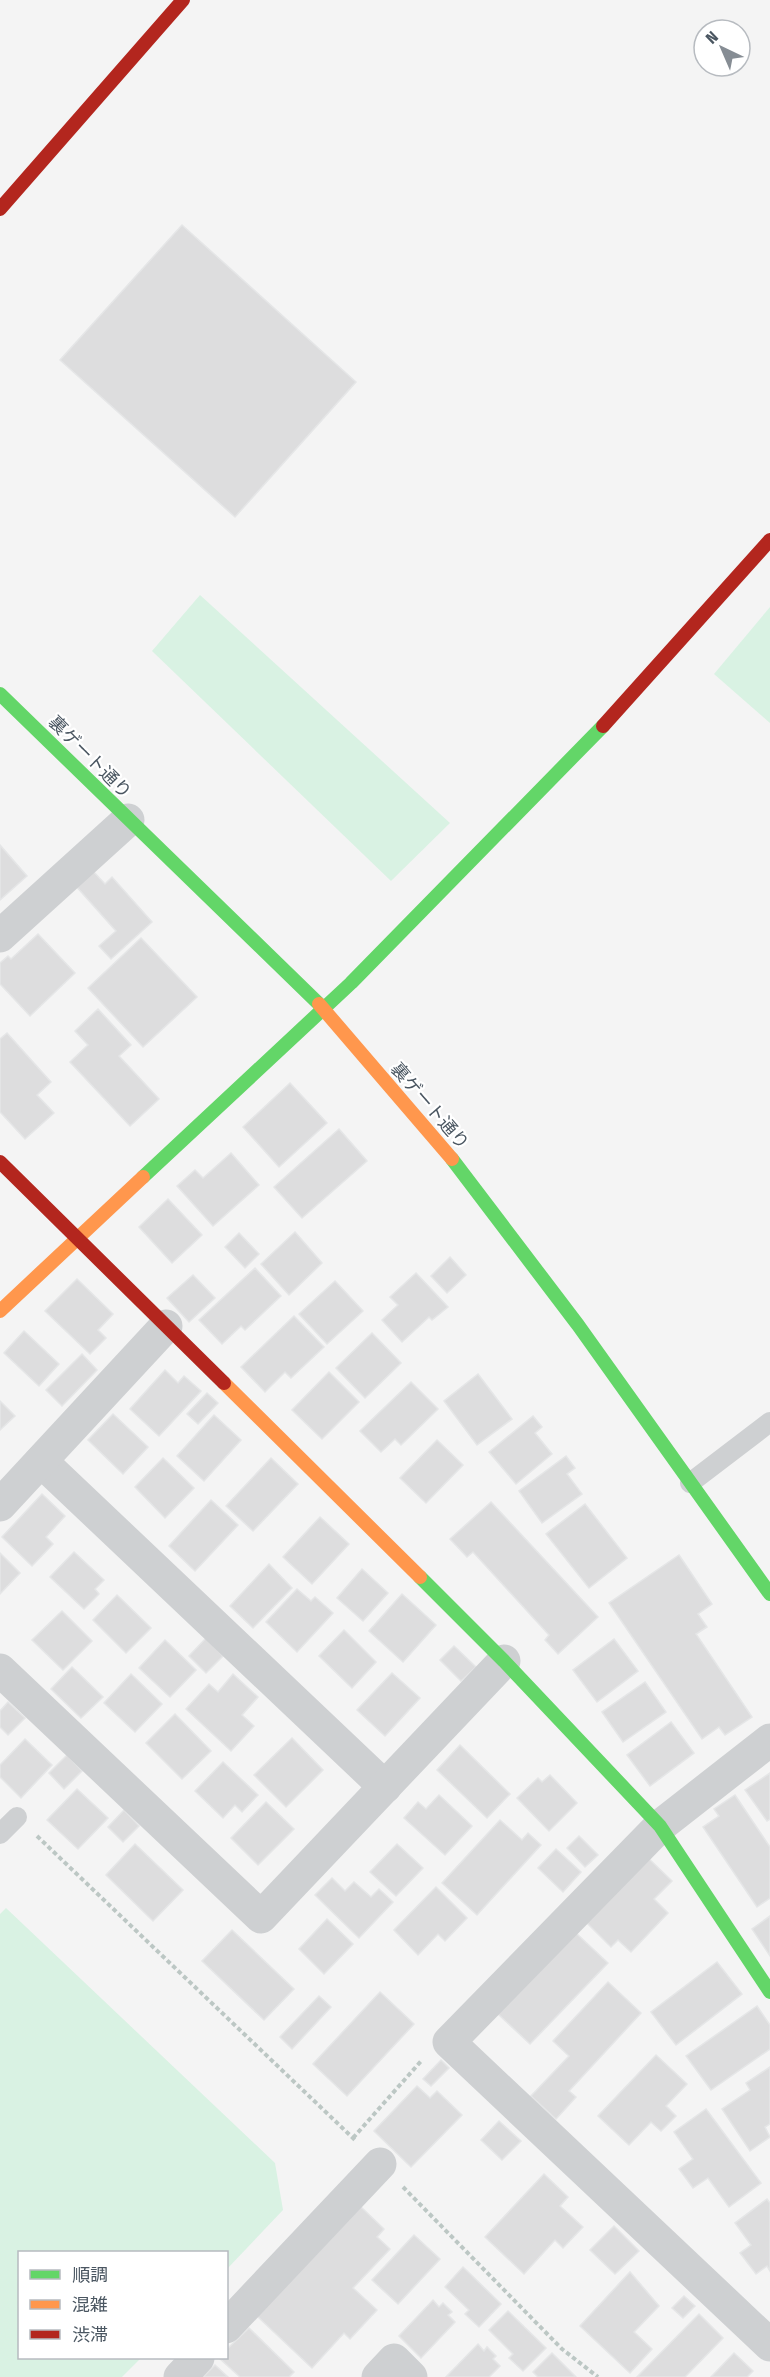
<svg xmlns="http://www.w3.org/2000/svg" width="770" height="2377" viewBox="0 0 770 2377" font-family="'Fira Sans Condensed','Noto Sans JP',sans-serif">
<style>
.green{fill:#d9f2e3}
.building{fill:#ddddde;stroke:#e5e6e7;stroke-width:1.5}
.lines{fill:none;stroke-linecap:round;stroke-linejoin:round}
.path{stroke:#bcc7c4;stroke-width:4;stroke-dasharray:4.5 3;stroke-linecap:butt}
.lane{stroke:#ced0d2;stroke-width:20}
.street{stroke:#ced0d2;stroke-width:33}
.fast{stroke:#63d668;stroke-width:14}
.slow{stroke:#ff974d;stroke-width:14}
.jam{stroke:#b3261e;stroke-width:14}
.labels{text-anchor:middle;stroke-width:4.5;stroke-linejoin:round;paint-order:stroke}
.street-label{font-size:18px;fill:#4a5661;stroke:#fff}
</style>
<rect width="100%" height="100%" fill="#f4f4f4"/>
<g class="green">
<path d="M200,595L450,823L391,881L152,651Z"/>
<path d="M770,607V723L714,674Z"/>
<path d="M6,1908L275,2163L283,2210L227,2269L226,2252H20V2358H141L122,2377H0V1914Z"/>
</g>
<g class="building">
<path d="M182,225L356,382L235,517L60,360Z"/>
<path d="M0,845L27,876L0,900Z"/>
<path d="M92,870L105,884L112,877L152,922L111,959L99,946L116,931L75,885Z"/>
<path d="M38,934L75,973L30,1016L0,984V963L8,956L11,959Z"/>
<path d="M141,938L197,997L143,1047L88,988Z"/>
<path d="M98,1009L131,1045L119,1056L159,1099L130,1126L70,1062L88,1045L75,1031Z"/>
<path d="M7,1033L51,1082L37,1095L54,1113L25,1139L0,1112V1039Z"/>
<path d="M290,1083L327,1123L279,1167L243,1127Z"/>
<path d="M339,1129L367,1161L302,1218L274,1187Z"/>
<path d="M231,1153L259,1185L213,1226L177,1186L195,1170L203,1178Z"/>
<path d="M168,1199L202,1235L172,1263L139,1227Z"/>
<path d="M295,1232L322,1263L289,1295L261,1264Z"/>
<path d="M239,1233L259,1254L245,1268L225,1247Z"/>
<path d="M450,1257L466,1275L447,1293L431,1276Z"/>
<path d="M255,1268L281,1296L245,1330L241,1326L222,1344L199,1320Z"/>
<path d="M416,1273L448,1307L432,1320L429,1317L402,1342L382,1320L398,1305L390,1297Z"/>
<path d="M193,1275L215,1298L189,1322L167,1298Z"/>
<path d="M77,1279L113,1314L98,1330L106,1338L90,1354L45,1311Z"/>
<path d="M335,1281L363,1311L327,1344L299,1314Z"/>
<path d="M294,1316L324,1347L291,1378L285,1372L265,1392L241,1367Z"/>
<path d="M24,1331L59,1364L39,1386L4,1353Z"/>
<path d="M372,1333L401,1363L365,1398L336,1368Z"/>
<path d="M82,1354L97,1370L62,1406L46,1390Z"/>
<path d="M165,1370L178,1383L184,1376L201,1391L159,1436L130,1409Z"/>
<path d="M329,1372L359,1402L322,1439L292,1410Z"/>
<path d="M478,1374L512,1419L477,1445L444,1401Z"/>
<path d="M411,1382L438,1409L401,1445L395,1439L381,1452L360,1431Z"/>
<path d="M207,1393L218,1403L198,1424L187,1414Z"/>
<path d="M0,1401L15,1416L0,1430Z"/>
<path d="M113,1414L148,1447L123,1474L88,1440Z"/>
<path d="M214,1415L241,1440L204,1481L177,1456Z"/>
<path d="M533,1416L542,1427L535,1433L552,1454L516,1484L489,1452Z"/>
<path d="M437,1440L463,1465L426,1503L400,1478Z"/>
<path d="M566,1456L575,1468L567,1474L582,1494L542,1523L519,1491Z"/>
<path d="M163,1458L194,1488L165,1518L135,1487Z"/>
<path d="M271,1458L298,1484L253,1531L226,1506Z"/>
<path d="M42,1494L65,1516L46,1537L53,1544L32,1566L2,1537Z"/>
<path d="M211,1500L238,1525L195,1571L169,1546Z"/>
<path d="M491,1502L598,1617L558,1654L545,1640L549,1635L473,1552L467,1557L450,1539Z"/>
<path d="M585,1504L627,1558L589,1588L546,1534Z"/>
<path d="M320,1517L349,1544L312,1584L283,1557Z"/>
<path d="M74,1552L104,1580L95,1589L99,1594L84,1609L50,1577Z"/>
<path d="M0,1553L20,1573L0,1594Z"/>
<path d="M679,1555L712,1604L698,1614L707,1627L696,1634L752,1717L725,1735L719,1727L702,1739L609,1603Z"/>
<path d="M269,1564L292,1588L253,1628L230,1606Z"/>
<path d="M362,1569L388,1593L363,1621L337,1598Z"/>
<path d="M297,1589L311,1601L315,1597L333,1613L297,1652L266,1622Z"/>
<path d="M402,1594L436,1625L403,1662L369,1631Z"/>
<path d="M117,1595L151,1628L126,1653L93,1620Z"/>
<path d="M62,1611L92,1641L63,1670L32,1640Z"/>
<path d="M344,1630L376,1662L352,1688L319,1656Z"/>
<path d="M206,1638L223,1656L206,1673L189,1656Z"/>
<path d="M614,1639L638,1671L597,1702L573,1670Z"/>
<path d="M165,1640L196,1670L170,1697L139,1668Z"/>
<path d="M454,1646L476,1667L461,1681L440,1660Z"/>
<path d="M72,1667L103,1697L81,1718L51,1689Z"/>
<path d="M392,1673L420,1698L385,1736L357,1710Z"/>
<path d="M131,1674L162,1704L135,1732L104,1703Z"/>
<path d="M233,1674L258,1697L242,1715L254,1726L231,1751L186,1709L209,1684L218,1692Z"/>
<path d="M645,1682L666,1712L623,1742L602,1712Z"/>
<path d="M8,1702L25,1718L8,1735L0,1727V1711Z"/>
<path d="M175,1714L211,1751L182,1779L146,1743Z"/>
<path d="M671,1722L694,1753L650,1786L627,1755Z"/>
<path d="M292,1738L323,1770L286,1807L254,1775Z"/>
<path d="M25,1739L52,1765L21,1798L0,1777V1765Z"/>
<path d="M460,1745L510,1794L487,1818L437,1770Z"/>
<path d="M67,1755L82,1771L64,1789L49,1773Z"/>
<path d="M223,1762L258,1795L242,1812L235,1805L223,1818L195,1791Z"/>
<path d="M770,1773V1819L767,1821L745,1790Z"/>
<path d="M550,1775L577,1803L549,1831L517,1798L538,1778L542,1782Z"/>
<path d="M77,1789L108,1818L78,1849L47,1820Z"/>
<path d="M439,1795L472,1826L445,1855L404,1818L418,1802L426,1809Z"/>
<path d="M735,1795L770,1847V1898L757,1907L703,1827L719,1816L714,1809Z"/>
<path d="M266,1802L294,1829L258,1865L231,1838Z"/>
<path d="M124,1810L139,1826L123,1842L108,1827Z"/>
<path d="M500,1820L522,1840L528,1833L541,1845L477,1915L442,1883Z"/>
<path d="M579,1836L598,1855L585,1867L567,1848Z"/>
<path d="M135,1844L183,1890L153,1921L106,1875Z"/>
<path d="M397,1844L423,1868L396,1896L370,1872Z"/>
<path d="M556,1849L581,1872L563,1892L538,1868Z"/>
<path d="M647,1857L672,1881L654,1899L668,1913L631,1952L618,1940L611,1947L585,1921Z"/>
<path d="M332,1878L345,1891L354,1882L371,1897L379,1889L393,1902L359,1938L315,1895Z"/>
<path d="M436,1887L467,1918L445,1941L438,1934L418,1955L394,1930Z"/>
<path d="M770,1916V1956L752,1929Z"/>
<path d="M327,1919L353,1944L324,1974L299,1949Z"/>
<path d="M232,1930L294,1989L264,2020L202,1961Z"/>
<path d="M576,1933L608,1963L530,2044L498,2014Z"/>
<path d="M717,1962L742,1994L676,2045L651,2012Z"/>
<path d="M608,1982L641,2013L569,2091L576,2097L556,2119L531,2096L569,2056L553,2041Z"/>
<path d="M380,1992L414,2024L347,2096L313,2064Z"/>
<path d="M319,1996L331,2007L292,2049L280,2037Z"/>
<path d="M757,2006L770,2025V2049L711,2090L686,2056Z"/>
<path d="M656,2055L687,2084L666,2106L676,2116L661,2131L651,2122L629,2145L598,2116Z"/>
<path d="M441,2060L449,2068L431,2086L423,2079Z"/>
<path d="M770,2067V2124L765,2127L770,2137L750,2151L722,2109L750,2090L746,2083Z"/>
<path d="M417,2086L430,2098L437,2091L462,2115L411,2167L374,2131Z"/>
<path d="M706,2109L761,2183L729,2207L708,2178L693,2188L679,2169L693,2159L674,2132Z"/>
<path d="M499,2121L521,2141L502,2160L481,2140Z"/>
<path d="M544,2174L568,2197L560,2206L583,2227L563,2248L555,2240L524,2274L485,2237Z"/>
<path d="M767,2199L770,2203V2271L767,2266L756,2274L740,2253L751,2245L735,2223Z"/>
<path d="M361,2207L384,2229L377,2237L390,2249L353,2288L377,2310L350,2339L344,2333L312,2368L257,2316Z"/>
<path d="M614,2226L639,2251L615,2274L590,2250Z"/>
<path d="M414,2235L440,2259L398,2304L372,2280Z"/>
<path d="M463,2267L501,2304L479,2327L465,2314L469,2310L445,2287Z"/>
<path d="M630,2272L659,2306L634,2332L652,2349L630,2373L580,2326Z"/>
<path d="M684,2296L695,2306L683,2318L672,2308Z"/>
<path d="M433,2300L439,2307L443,2303L452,2312L448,2315L455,2322L421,2358L399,2336Z"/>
<path d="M508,2311L546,2348L523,2371L509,2358L513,2354L489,2330Z"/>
<path d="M699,2314L723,2338L685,2377H637Z"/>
<path d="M249,2328L294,2372L289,2377H240L219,2358H226V2350Z"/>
<path d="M478,2344L484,2351L487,2347L496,2356L493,2359L500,2366L489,2377H446Z"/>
<path d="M552,2353L576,2377H538L533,2372Z"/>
<path d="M734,2353L753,2371L747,2377H711Z"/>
<path d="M215,2365L228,2377H203Z"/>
</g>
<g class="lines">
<g class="path">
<path d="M37,1836L355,2140"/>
<path d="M353,2138L422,2060"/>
<path d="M403,2187L562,2349L598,2377"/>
</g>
<g class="lane">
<path d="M690,1483L770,1422"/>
<path d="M0,1834L17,1817"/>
</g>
<g class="street">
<path d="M0,936L128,820"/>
<path d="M41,1461L385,1787"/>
<path d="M0,1505L166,1326"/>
<path d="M0,1670L261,1917L504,1661"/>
<path d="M770,1740L660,1826L449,2042L770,2345"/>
<path d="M226,2327L380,2164"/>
<path d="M180,2377L198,2358"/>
<path d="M378,2377L394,2360L411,2377"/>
</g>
<g class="fast">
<path d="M0,694L319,1004"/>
<path d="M452,1159L578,1325L770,1594"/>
<path d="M143,1177L351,983L603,726"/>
<path d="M420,1577L504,1661L660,1826L770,1992"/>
</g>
<g class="slow">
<path d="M319,1004L452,1159"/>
<path d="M0,1311L143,1177"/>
<path d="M224,1383L420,1577"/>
</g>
<g class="jam">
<path d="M0,209L183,0"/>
<path d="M603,726L770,540"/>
<path d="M0,1162L224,1383"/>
</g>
</g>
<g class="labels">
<g class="street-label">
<text transform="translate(90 757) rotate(45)" y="6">裏ゲート通り</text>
<text transform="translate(430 1106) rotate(49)" y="6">裏ゲート通り</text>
</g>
</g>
<rect x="18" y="2251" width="210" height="108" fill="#ffffff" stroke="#b7bbc0" stroke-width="1.5"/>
<rect x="30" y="2270" width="30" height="9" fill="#63d668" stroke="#b7bbc0" stroke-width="1.5"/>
<text x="72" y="2281" font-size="18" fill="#4a5661">順調</text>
<rect x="30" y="2300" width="30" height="9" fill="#ff974d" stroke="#b7bbc0" stroke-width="1.5"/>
<text x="72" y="2311" font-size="18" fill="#4a5661">混雑</text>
<rect x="30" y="2330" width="30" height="9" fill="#b3261e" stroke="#b7bbc0" stroke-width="1.5"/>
<text x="72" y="2341" font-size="18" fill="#4a5661">渋滞</text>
<g transform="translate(722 48) rotate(316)"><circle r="28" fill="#ffffff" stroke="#b7bbc0" stroke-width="1.5"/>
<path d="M0-4.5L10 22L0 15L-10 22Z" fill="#868d94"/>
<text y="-9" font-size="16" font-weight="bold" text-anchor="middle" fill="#4a5661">N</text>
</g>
</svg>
